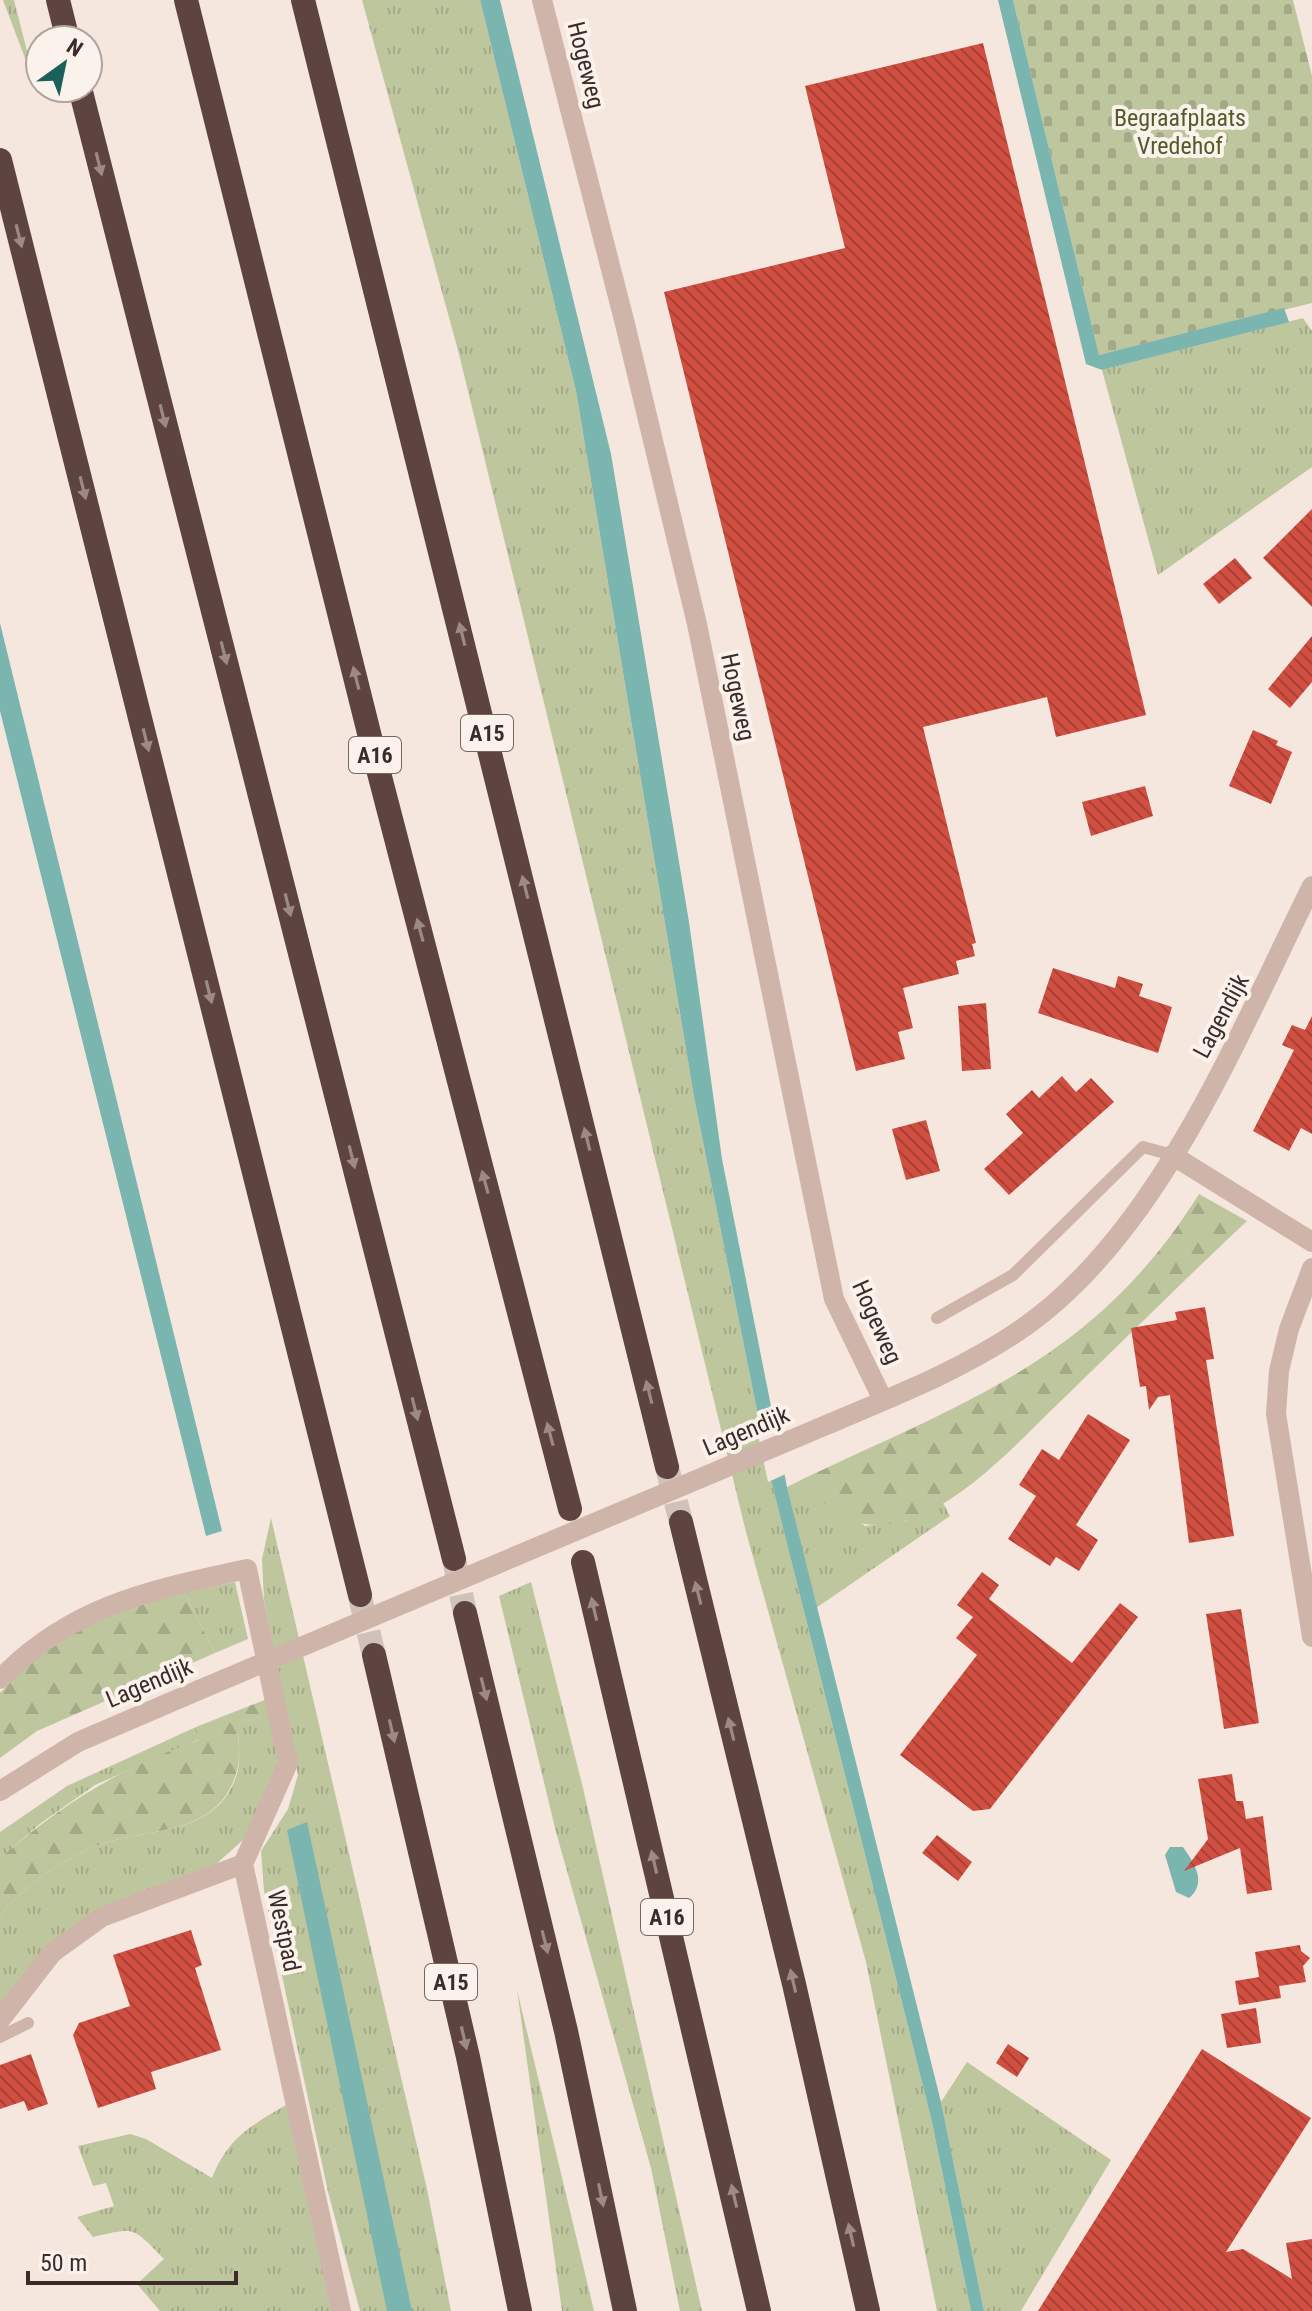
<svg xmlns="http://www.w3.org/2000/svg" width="1312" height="2311" viewBox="0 0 1312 2311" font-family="'Roboto Condensed',sans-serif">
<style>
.grass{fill:url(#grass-tufts)}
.forest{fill:url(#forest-firs)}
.cemetery{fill:url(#cemetery-stones)}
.water{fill:#7bb5af}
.pier{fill:#f5e7de}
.building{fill:url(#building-back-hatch)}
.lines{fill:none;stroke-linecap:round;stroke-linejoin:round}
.highway-tunnel{stroke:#d0c2ba;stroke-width:24;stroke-dasharray:24 12;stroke-linecap:butt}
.lane{stroke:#cfb4a9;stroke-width:12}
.street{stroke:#cfb4a9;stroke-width:20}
.highway{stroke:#5d4440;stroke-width:24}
.street-bridge{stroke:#cfb4a9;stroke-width:20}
.oneway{fill:#9d8a85}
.labels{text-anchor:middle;stroke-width:8;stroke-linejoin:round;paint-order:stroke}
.shield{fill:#fcf2ec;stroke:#756764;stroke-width:2}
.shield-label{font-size:22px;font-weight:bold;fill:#3b2c29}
.street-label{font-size:24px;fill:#3b2c29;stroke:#fcf2ec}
.park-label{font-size:24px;fill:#515c2b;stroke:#fcf2ec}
</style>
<defs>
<pattern id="grass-tufts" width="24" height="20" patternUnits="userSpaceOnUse" patternTransform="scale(2)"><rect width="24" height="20" fill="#bec69d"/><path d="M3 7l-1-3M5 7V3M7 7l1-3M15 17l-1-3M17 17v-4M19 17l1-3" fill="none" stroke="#a4aa87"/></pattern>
<pattern id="forest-firs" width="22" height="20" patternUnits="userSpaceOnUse" patternTransform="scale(2)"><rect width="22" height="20" fill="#bec69d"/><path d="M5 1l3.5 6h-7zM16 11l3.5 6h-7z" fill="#a4aa87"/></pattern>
<pattern id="cemetery-stones" width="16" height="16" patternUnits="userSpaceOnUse" patternTransform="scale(2)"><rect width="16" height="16" fill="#bec69d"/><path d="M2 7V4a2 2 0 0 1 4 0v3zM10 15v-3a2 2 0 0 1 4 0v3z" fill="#a4aa87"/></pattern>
<pattern id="building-back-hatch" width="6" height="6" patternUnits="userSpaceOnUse" patternTransform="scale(2)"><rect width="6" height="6" fill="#d04f41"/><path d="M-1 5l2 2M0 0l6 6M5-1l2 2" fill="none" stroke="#aa4236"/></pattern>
</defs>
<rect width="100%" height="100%" fill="#f5e7de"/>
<g class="grass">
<path d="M3,0H14L37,90Z"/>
<path d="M362,0H480L576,391L694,1097L771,1480L931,2118L971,2311H937L866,1962L746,1532L459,354Z"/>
<path d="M1303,318L1312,331V467L1158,575L1102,370Z"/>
<path d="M807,1477L865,1526L906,1521L943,1503L950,1516L816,1608L787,1487Z"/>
<path d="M271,1518L427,2189L451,2311H360L328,2192L264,1891L261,1851L288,1809L298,1775L264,1600L262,1559Z"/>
<path d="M235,1582L248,1639L215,1653L184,1592Z"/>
<path d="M531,1582L583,1788L702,2311H680L651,2168L556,1832L499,1596Z"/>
<path d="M267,1699L279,1742L277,1767L258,1816L243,1840L215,1865L115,1907L0,2016V1916C24,1886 58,1862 93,1847C144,1826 216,1840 237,1774C241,1760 238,1739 238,1725L266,1714Z"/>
<path d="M196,1727L200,1739L95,1785L41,1823L0,1858V1832L67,1786Z"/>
<path d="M517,1990L594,2311H562Z"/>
<path d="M967,2062L1111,2160L1021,2311H984L941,2102Z"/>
<path d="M286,2105L331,2311H160L137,2284L164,2259C132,2227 137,2227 93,2237L77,2217L114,2206L106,2183L93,2186L78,2146L130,2134L146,2139L212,2178C228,2138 250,2126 286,2105Z"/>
</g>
<g class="forest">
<path d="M1199,1194L1247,1221C1185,1279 1125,1339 1064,1398C1022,1438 977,1489 924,1514C879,1535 828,1527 807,1477C972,1399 1097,1357 1199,1194Z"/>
<path d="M184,1592L215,1653L37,1731L0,1758V1693C13,1680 25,1663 40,1653C83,1623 134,1603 184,1592Z"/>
<path d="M267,1699V1714L238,1725C238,1739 241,1760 236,1774C215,1840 144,1826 93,1847C58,1862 24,1886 0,1916V1858C64,1803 118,1769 199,1740L196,1727Z"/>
</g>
<path class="cemetery" d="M1013,0H1293L1312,76V303L1099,355Z"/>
<g class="water">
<path d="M480,0H500L611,454L689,922L722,1159L787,1487L941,2102L984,2311H971L931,2118L771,1480L694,1097L576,391Z"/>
<path d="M998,0H1013L1099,355L1284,308L1289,322L1102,370L1086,364Z"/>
<path d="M0,623L222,1531L206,1536L0,711Z"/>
<path d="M307,1822L412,2311H387L287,1830Z"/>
<path d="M1170,1847H1183C1195,1864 1207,1883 1189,1898L1176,1892L1165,1855Z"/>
</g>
<path class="pier" d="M777,1421L788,1473L768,1482L757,1430Z"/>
<g class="building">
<path d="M983,43L1146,715L1056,737L1047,697L923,727L976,943L972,944L975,956L956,961L959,974L903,988L913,1028L898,1032L905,1059L856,1071L664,292L845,248L805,86Z"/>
<path d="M1312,509V607L1263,558Z"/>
<path d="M1235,558L1252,578L1219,604L1203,584Z"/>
<path d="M1312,636V682L1290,708L1268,689Z"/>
<path d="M1253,730L1278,741L1276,745L1292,752L1271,804L1229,786Z"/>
<path d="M1145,786L1153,816L1091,836L1082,802Z"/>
<path d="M1053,968L1115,988L1118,976L1143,984L1139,996L1172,1007L1158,1053L1038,1013Z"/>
<path d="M986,1003L991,1069L962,1071L958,1006Z"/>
<path d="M1312,1016V1134L1301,1128L1289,1151L1253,1131L1294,1050L1282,1045L1292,1025L1305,1030Z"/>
<path d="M1062,1076L1076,1092L1091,1078L1114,1102L1009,1195L984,1169L1023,1133L1006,1114L1032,1090L1039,1098Z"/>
<path d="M926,1120L940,1171L906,1180L892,1129Z"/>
<path d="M1205,1307L1214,1359L1206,1360L1234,1536L1189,1543L1170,1395L1158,1397L1149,1410L1146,1386L1140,1387L1131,1328L1177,1320L1175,1312Z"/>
<path d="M1088,1414L1130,1440L1076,1525L1098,1540L1079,1571L1056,1557L1050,1566L1008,1539L1036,1496L1019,1485L1042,1449L1059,1460Z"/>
<path d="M982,1572L999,1585L989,1599L1072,1663L1120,1603L1138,1617L990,1809L973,1811L900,1755L977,1655L956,1638L973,1617L957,1605Z"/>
<path d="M1241,1609L1259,1723L1224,1729L1206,1614Z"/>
<path d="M1232,1774L1236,1801H1243L1246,1819L1263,1816L1272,1890L1247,1894L1240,1848L1184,1871L1208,1839L1198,1779Z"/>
<path d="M937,1835L972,1862L958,1881L922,1853Z"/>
<path d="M191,1930L202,1965L195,1968L221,2050L151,2072L156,2089L98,2108L73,2035L79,2023L130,2006L113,1955Z"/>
<path d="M1300,1945L1301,1951L1310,1958L1303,1966L1306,1982L1279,1986L1281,1998L1239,2005L1235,1981L1259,1977L1255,1952Z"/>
<path d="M1256,2008L1261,2043L1227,2048L1221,2014Z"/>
<path d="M1008,2044L1029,2058L1017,2077L996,2063Z"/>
<path d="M1202,2049L1311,2118L1226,2252L1243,2249L1292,2279L1286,2243L1312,2239V2311H1038Z"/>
<path d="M31,2054L48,2104L28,2111L24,2101L0,2109V2065Z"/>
</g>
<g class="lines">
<g class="highway-tunnel">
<path d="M667,1467L681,1522"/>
<path d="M454,1559L465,1613"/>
<path d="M360,1597L374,1655"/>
</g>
<g class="lane">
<path d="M937,1318L1013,1275L1143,1147L1172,1155"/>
<path d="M0,2037L28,2023"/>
</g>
<g class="street">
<path d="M542,0L625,324L697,624L834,1299L883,1400"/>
<path d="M1172,1155L1312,1242"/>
<path d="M1312,1268L1289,1329L1279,1371L1276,1414L1312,1637"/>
<path d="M831,1423C894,1396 959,1371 1017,1332C1158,1238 1238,1034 1312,886"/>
<path d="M0,1679C72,1605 151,1590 247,1569L288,1763L243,1864L341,2311"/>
<path d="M0,1791L78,1742L199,1690"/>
<path d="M0,2020L52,1953L102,1917L243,1864"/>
</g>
<g class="highway">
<path d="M58,0L68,40"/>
<path d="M186,0L378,769L570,1509"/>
<path d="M303,0L667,1467"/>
<path d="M80,88L454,1559"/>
<path d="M0,160L360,1595"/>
<path d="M681,1522L794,1984L868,2311"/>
<path d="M583,1562L759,2311"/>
<path d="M465,1613L566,2031L625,2311"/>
<path d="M374,1655L468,2057L520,2311"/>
</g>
<path class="street-bridge" d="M199,1690L831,1423"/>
</g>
<defs><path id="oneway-solid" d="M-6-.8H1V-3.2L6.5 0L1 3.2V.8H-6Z" transform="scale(2)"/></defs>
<g class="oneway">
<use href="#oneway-solid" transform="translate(99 164) rotate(76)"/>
<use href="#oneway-solid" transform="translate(19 236) rotate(76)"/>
<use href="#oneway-solid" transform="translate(163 416) rotate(76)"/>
<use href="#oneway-solid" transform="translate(83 488) rotate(76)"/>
<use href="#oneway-solid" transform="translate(462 634) rotate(-104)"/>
<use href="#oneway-solid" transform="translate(224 653) rotate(76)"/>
<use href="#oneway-solid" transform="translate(356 678) rotate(-104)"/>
<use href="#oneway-solid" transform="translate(146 740) rotate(76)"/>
<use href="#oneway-solid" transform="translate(525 887) rotate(-104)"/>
<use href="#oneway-solid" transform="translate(288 905) rotate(76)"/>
<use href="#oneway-solid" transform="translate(420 930) rotate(-105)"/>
<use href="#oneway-solid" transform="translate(209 992) rotate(76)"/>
<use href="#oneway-solid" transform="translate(587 1139) rotate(-104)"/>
<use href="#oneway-solid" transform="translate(352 1157) rotate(76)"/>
<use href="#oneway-solid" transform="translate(485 1182) rotate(-105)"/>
<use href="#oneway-solid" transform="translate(649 1392) rotate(-104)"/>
<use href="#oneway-solid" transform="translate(415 1409) rotate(76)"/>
<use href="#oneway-solid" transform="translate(550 1434) rotate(-105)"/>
<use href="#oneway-solid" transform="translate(698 1593) rotate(-104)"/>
<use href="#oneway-solid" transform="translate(594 1609) rotate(-103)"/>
<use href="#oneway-solid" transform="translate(484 1689) rotate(76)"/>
<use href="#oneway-solid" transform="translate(731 1729) rotate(-104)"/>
<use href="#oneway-solid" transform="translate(392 1731) rotate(77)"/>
<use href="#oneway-solid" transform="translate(654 1862) rotate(-103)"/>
<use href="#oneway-solid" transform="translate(545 1942) rotate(76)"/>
<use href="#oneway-solid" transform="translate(793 1981) rotate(-103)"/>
<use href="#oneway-solid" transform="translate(464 2038) rotate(77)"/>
<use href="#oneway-solid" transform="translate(601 2195) rotate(78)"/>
<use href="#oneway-solid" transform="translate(734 2196) rotate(-103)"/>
<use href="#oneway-solid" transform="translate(851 2235) rotate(-103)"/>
</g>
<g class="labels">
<g class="shield">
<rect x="461" y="715" width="52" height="36" rx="6"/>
<rect x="349" y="737" width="52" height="36" rx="6"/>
<rect x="641" y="1899" width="52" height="36" rx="6"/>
<rect x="425" y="1964" width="52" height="36" rx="6"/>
</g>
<g class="shield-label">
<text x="487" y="741">A15</text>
<text x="375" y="763">A16</text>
<text x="667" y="1925">A16</text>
<text x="451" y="1990">A15</text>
</g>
<g class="street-label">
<text transform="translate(586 65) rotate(76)" y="8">Hogeweg</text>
<text transform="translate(738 697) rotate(78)" y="8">Hogeweg</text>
<text transform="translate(1221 1016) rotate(-62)" y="8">Lagendijk</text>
<text transform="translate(877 1322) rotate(66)" y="8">Hogeweg</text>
<text transform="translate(746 1431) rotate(-23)" y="8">Lagendijk</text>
<text transform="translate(149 1683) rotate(-23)" y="8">Lagendijk</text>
<text transform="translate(284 1931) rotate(78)" y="8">Westpad</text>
</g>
<g class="park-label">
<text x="1180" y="126">Begraafplaats<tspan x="1180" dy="28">Vredehof</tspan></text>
</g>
</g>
<g transform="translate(64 64) rotate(33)"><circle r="38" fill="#fcf2ec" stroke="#afa39e" stroke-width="2"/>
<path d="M0-6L14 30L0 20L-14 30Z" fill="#1b615b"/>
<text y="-12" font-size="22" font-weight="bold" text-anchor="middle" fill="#3b2c29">N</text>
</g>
<path d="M28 2271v12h208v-12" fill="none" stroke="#3b2c29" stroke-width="4"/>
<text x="40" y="2271" font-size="24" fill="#3b2c29" stroke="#fcf2ec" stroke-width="6" paint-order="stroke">50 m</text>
</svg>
